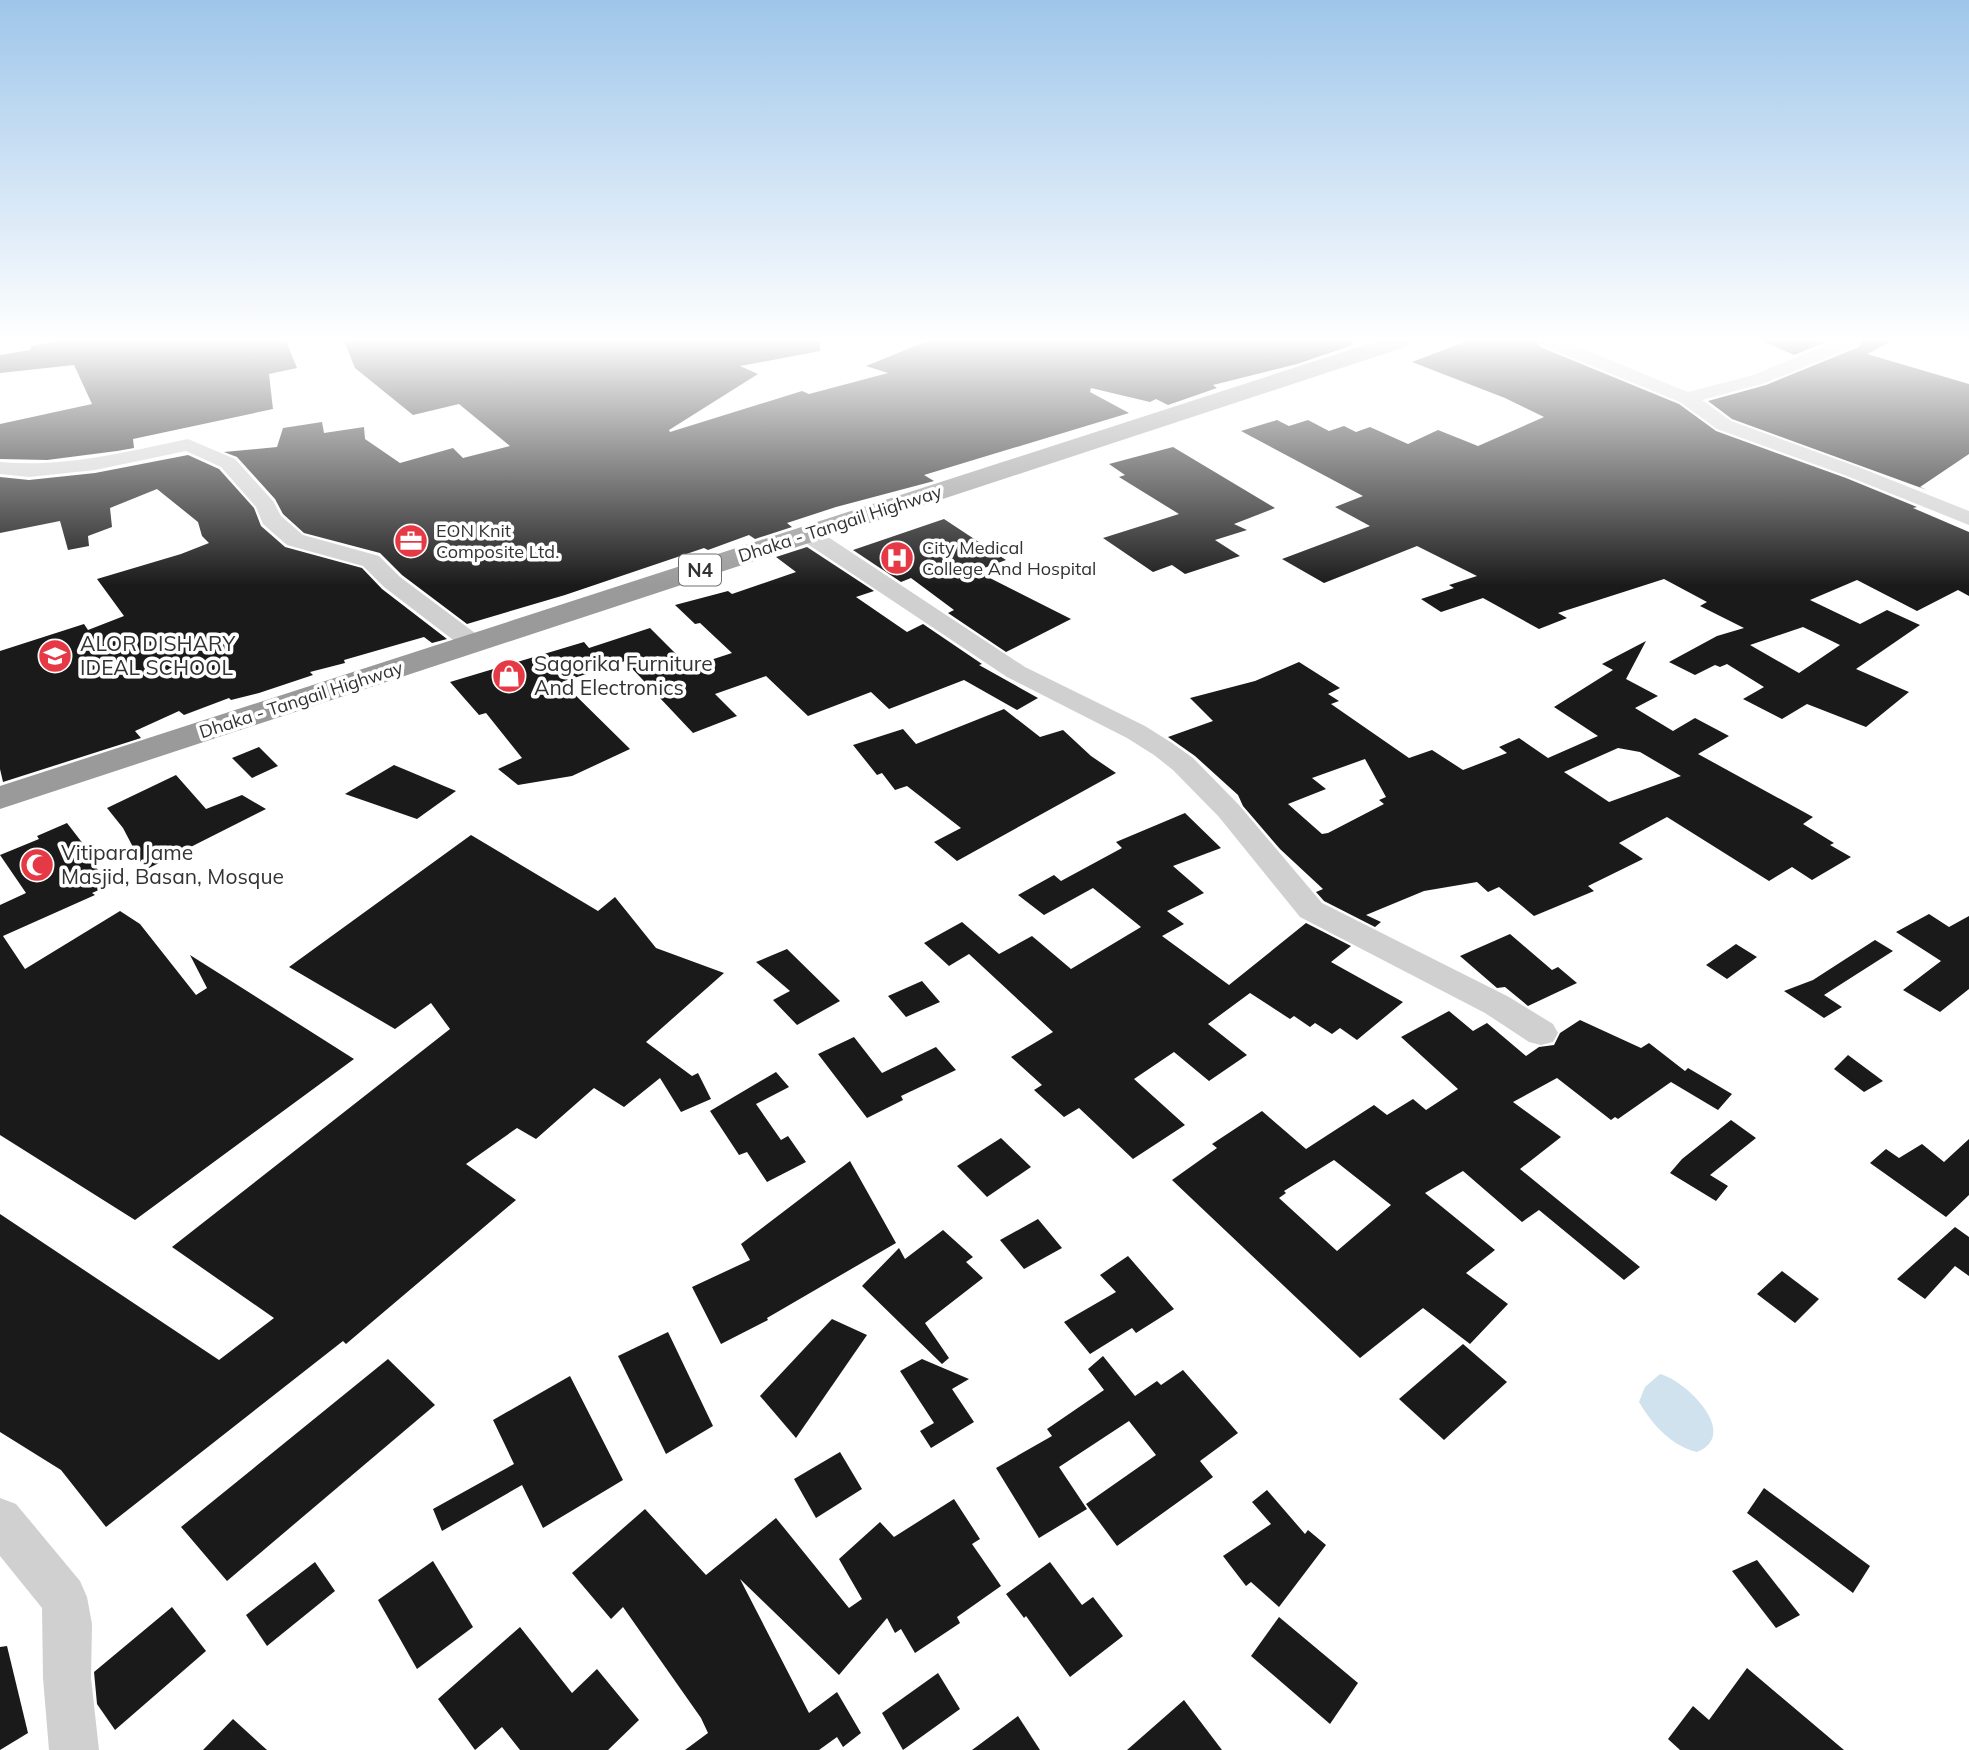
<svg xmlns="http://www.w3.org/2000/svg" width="1969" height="1750" viewBox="0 0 1969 1750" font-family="Mulish,sans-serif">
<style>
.water{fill:#cfe2ee}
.building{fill:#1a1a1a;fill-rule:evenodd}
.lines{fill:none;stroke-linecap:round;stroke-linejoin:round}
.minor{fill:#d0d0d0;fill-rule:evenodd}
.highway{fill:#9a9a9a;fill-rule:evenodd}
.labels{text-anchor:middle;stroke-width:7;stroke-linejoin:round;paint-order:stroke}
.far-street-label{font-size:18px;fill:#333;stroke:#fff}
.far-poi-label{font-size:18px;fill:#333;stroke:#fff;text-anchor:start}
.shield{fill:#fff;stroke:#707070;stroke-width:2}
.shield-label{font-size:19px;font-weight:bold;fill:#333}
.poi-label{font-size:21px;fill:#333;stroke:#fff;text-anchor:start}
</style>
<rect width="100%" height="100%" fill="#fff"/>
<path class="water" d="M1660,1374C1685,1380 1741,1434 1697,1452C1671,1446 1652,1424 1639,1402L1645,1387Z"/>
<g class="building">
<path d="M56,341H286L297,368L269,374L273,409L133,439L134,448L117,451L47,460L0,459V424L92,404L74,365L0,373V355L30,350L31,346Z"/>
<path d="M344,341H820V351L740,366L758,374L669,430L670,432L802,391L809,394L888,373L866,366L927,341H1352L1353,345L1297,364L1213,385L1217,388L1168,405L1156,399L1150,402L1091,388L1090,392L1129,413L924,475L934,481L836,507L787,523L792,527L755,539L749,535L708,550L704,548L565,595L467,624L402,575L380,553L304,533L283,514L275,499L237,457L224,452L277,447L283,428L322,422L324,433L364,427L365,439L400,463L453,448L463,458L510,446L459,404L413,415L355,368Z"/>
<path d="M1467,341H1537L1540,347L1679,404L1716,431L1846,478L1917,507L1913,508L1969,532V596L1958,590L1917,611L1857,580L1810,600L1860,624L1887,610L1920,625L1856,669L1909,692L1866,727L1807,704L1782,719L1743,699L1764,687L1727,664L1720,667L1715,665L1695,675L1669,662L1717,636L1744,628L1700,606L1707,602L1664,579L1558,613L1567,618L1539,629L1483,598L1441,612L1421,599L1454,588L1449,585L1477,576L1417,546L1324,583L1282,559L1370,526L1335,507L1363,496L1241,431L1277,420L1289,426L1308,420L1329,431L1344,426L1356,432L1370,427L1408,444L1438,430L1478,446L1544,417L1505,398L1412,362ZM1803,627L1840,645L1799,673L1750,645Z"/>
<path d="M1762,341H1828L1794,355Z"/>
<path d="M1862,341H1892L1867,354L1969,384V454L1920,487L1927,490L1732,419L1708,401L1766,385L1859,347Z"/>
<path d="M1173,447L1275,508L1234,524L1247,530L1215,540L1240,556L1185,574L1172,565L1153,572L1103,538L1179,514L1119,477L1125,475L1109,464Z"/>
<path d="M188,455L219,469L254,508L261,526L285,547L362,568L382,589L447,639L432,643L424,637L344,660L345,663L310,672L313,675L259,693L231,700L229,698L184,715L179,711L135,731L141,738L3,782L0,769V651L84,624L88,630L124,616L97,579L181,554L209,543L202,536L198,522L157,489L110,508L112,527L88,536L89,546L68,550L60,521L0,533V477L29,480L95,473Z"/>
<path d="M944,519L1006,560L976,571L1071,619L1006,652L948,613L954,610L911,578L901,582L853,550Z"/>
<path d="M807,547L874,591L856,597L907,632L923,624L982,664L979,665L1038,698L1017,710L964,680L889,709L871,692L808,716L766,676L715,694L737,716L693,733L625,661L562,682L630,749L572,776L518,785L498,769L522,758L486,713L479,715L450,682L584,642L589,648L650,628L689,667L732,653L700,623L695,624L675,605L728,591L732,594L796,572L776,557Z"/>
<path d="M1646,641L1626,679L1658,696L1635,708L1673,731L1695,718L1729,736L1698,754L1813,817L1803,824L1834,843L1830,845L1851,857L1812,880L1792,867L1769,881L1667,817L1619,843L1643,859L1588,886L1594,891L1534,916L1499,887L1488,892L1477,882L1424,891L1366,915L1381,922L1375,927L1324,901L1316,892L1323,889L1280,849L1243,806L1238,795L1195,756L1168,737L1213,721L1190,698L1255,681L1299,662L1340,688L1328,694L1339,701L1331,704L1409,758L1432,750L1463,770L1507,753L1499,747L1519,738L1548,758L1598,736L1554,707L1613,670L1602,664ZM1618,748L1640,752L1681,776L1609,802L1564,772ZM1365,759L1386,797L1379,800L1384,804L1328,833L1322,834L1288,804L1326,789L1312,778Z"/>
<path d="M1004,709L1040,737L1063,730L1091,756L1116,773L957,861L934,842L961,828L907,786L895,790L882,773L877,775L853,745L903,729L916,744Z"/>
<path d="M259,747L278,766L252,778L232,758Z"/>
<path d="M394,765L456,791L417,819L345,794Z"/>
<path d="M176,775L206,809L242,795L266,809L145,870L123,828L107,808Z"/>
<path d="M1185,813L1221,848L1173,866L1204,893L1167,911L1184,924L1162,936L1229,985L1306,923L1351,946L1331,962L1403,1002L1357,1040L1340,1028L1332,1034L1315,1023L1310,1027L1294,1016L1290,1019L1250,993L1208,1024L1247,1055L1209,1081L1174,1052L1134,1079L1185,1125L1133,1159L1079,1108L1064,1117L1034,1090L1042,1085L1011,1057L1053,1032L969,954L949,966L924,943L962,922L999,954L1032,936L1071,969L1141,927L1093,888L1044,915L1018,895L1054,875L1061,881L1122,848L1116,842Z"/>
<path d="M67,823L84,845L80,847L110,885L92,893L95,895L3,936L25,969L120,911L140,924L196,995L207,988L190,955L354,1059L135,1220L0,1135V905L26,893L0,855L39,839L37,836Z"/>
<path d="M471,835L598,911L615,897L656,948L724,973L646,1042L692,1076L698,1073L711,1099L681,1112L660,1078L624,1107L594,1088L536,1139L517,1128L466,1164L516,1200L346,1344L343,1341L106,1527L61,1470L0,1432V1214L219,1360L274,1318L172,1247L450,1029L431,1003L395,1029L289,967Z"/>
<path d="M1929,914L1949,927L1969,916V989L1940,1012L1903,990L1941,961L1896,932Z"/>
<path d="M1510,934L1552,970L1558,967L1577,983L1528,1006L1505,987L1497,988L1460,956Z"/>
<path d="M1875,940L1893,951L1824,995L1842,1007L1824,1018L1784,991L1813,980Z"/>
<path d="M1736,944L1757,957L1727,979L1706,965Z"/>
<path d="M787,949L840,1001L797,1025L773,1000L790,991L756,962Z"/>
<path d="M922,981L940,1002L906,1017L888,996Z"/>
<path d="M1449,1011L1473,1031L1487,1023L1526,1056L1539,1047L1554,1045L1560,1033L1580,1020L1641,1048L1649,1043L1685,1071L1688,1068L1732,1094L1718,1110L1671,1082L1618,1119L1615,1117L1611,1120L1557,1078L1513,1102L1561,1137L1520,1169L1640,1267L1624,1280L1539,1210L1522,1222L1463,1171L1425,1193L1495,1250L1466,1273L1508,1304L1470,1344L1423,1308L1360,1358L1172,1180L1217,1148L1212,1144L1262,1111L1306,1149L1374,1105L1387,1115L1413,1099L1426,1110L1458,1089L1401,1037ZM1334,1160L1391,1205L1337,1251L1279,1198L1286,1193L1284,1191Z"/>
<path d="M854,1037L882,1073L936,1047L956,1070L901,1096L903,1100L867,1118L818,1054Z"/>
<path d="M1848,1055L1883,1081L1864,1092L1834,1069Z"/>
<path d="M776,1072L789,1087L756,1104L781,1140L788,1136L806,1162L767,1182L747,1152L739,1155L710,1111Z"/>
<path d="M1731,1120L1756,1138L1710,1175L1728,1186L1716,1201L1670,1173L1682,1159Z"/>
<path d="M1001,1138L1031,1167L987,1197L957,1166Z"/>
<path d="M1969,1139V1195L1946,1217L1870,1163L1886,1149L1899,1158L1922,1144L1944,1162Z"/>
<path d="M850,1161L896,1243L767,1318L768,1320L721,1344L692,1287L750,1260L741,1244Z"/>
<path d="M1038,1219L1062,1248L1024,1269L1000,1240Z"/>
<path d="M1955,1227L1969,1237V1276L1955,1266L1925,1299L1897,1279Z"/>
<path d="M943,1230L973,1257L966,1262L983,1278L925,1323L949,1358L942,1364L862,1286L899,1248L905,1259Z"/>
<path d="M1128,1256L1174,1309L1136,1333L1132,1328L1090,1354L1064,1322L1116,1292L1100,1275Z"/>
<path d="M1782,1271L1819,1299L1795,1323L1757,1294Z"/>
<path d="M832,1319L867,1335L796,1438L760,1396Z"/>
<path d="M668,1332L713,1426L666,1454L618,1356Z"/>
<path d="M1463,1344L1507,1382L1444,1440L1399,1399Z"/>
<path d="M1103,1356L1135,1396L1157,1381L1161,1385L1183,1370L1238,1433L1200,1461L1213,1477L1117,1546L1086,1504L1156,1455L1129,1421L1059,1467L1087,1509L1039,1538L996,1468L1052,1436L1047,1429L1104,1390L1088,1369Z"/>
<path d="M388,1359L435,1405L227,1581L181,1527Z"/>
<path d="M922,1359L969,1379L952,1389L974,1422L931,1448L920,1431L934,1423L900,1371Z"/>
<path d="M570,1376L623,1480L543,1528L522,1485L442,1531L433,1509L514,1464L493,1420Z"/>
<path d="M840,1452L862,1489L816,1518L794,1479Z"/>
<path d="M1764,1488L1870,1566L1853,1593L1747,1513Z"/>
<path d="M1267,1490L1305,1534L1308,1530L1326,1545L1279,1607L1251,1582L1246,1586L1223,1556L1271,1524L1252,1502Z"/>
<path d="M954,1499L980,1539L972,1544L1001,1586L957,1617L960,1623L915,1653L901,1629L895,1633L887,1618L839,1675L740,1579L809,1713L837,1692L861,1733L843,1747L837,1737L819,1750H685L708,1733L701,1718L623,1607L611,1619L572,1573L645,1509L706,1575L776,1518L849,1608L862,1599L839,1559L880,1522L894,1537Z"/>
<path d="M1757,1560L1800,1615L1776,1628L1732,1571Z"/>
<path d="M433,1561L473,1627L417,1669L378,1600Z"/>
<path d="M315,1562L335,1591L267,1646L246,1615Z"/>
<path d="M1050,1562L1082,1605L1093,1597L1123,1636L1070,1677L1026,1616L1024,1618L1006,1594Z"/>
<path d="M172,1607L206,1651L115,1730L97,1704L94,1672Z"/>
<path d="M1279,1617L1358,1683L1330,1724L1251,1656Z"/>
<path d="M520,1627L572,1693L597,1669L639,1720L608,1750H520L502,1727L475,1750L438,1699Z"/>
<path d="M7,1646L28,1733L0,1750V1647Z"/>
<path d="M1747,1668L1844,1750H1680L1668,1739L1693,1706L1709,1720Z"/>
<path d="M938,1673L960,1709L903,1750L882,1713Z"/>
<path d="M1184,1700L1222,1750H1127Z"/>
<path d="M1018,1716L1040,1750H972Z"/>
<path d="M233,1719L267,1750H203Z"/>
</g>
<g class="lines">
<g class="minor">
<path d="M1539,341H1563L1688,392L1753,375L1836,341H1860L1858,345L1765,383L1702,400L1731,421L1861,468L1969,511V525L1847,476L1717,429L1680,402L1541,345Z"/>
<path d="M188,439L235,459L273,501L281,516L303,535L379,556L400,577L483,639L486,644L483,649L474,651L465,649L384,587L363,566L287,545L263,524L256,507L221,467L186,451L95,470L29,477L0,474V462C63,468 126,452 188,439Z"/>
<path d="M808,527L816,529L1025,667L1145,726L1172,743L1193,758L1239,805L1322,903L1509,997L1553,1024L1558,1033L1553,1042L1541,1045L1529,1042L1485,1013L1300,917L1219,817L1173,770L1154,755L1127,738L1007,677L800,539L797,534L800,529Z"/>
<path d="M0,1498L16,1504L80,1581L87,1597L92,1624L91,1678L99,1750H49L43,1678L42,1608L0,1556Z"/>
</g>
<path class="highway" d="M1377,341H1411L1408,346L0,809V786Z"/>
</g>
<linearGradient id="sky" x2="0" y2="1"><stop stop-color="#9ec6ea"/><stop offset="0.58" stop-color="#fff"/><stop offset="1" stop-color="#fff" stop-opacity="0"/></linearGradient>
<rect width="1969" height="586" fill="url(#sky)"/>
<defs>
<g id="office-disc" transform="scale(1.75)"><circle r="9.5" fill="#e63946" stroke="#fff"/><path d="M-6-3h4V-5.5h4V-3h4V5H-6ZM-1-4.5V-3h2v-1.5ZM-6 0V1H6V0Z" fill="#fff"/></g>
<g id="hospital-disc" transform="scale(1.75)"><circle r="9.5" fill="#e63946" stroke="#fff"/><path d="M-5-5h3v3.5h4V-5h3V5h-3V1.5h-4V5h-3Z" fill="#fff"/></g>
<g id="school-disc" transform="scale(1.75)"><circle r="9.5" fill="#e63946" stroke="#fff"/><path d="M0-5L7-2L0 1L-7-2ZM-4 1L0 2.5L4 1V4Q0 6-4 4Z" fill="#fff"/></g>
<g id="shop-disc" transform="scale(1.75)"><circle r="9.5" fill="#e63946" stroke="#fff"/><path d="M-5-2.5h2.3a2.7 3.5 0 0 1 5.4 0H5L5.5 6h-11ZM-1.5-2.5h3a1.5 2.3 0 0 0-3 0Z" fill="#fff"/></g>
<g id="mosque-disc" transform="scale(1.75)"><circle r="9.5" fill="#e63946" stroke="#fff"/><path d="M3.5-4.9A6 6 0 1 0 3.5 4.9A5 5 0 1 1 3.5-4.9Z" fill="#fff"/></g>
</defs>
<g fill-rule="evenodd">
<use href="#office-disc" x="411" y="541"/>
<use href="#hospital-disc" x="897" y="558"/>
<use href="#school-disc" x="55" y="656"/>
<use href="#shop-disc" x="509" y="676"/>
<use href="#mosque-disc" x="37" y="865"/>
</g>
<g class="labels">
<g class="far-street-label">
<text transform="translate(840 524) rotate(-18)" y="6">Dhaka - Tangail Highway</text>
<text transform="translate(301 700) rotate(-18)" y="6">Dhaka - Tangail Highway</text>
</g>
<g class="far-poi-label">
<text x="436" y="537">EON Knit<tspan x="436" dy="21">Composite Ltd.</tspan></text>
<text x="922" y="554">City Medical<tspan x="922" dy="21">College And Hospital</tspan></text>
</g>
<rect class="shield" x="679" y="554.5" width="42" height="31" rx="5"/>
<g class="shield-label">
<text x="700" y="577">N4</text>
</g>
<g class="poi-label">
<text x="80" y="651">ALOR DISHARY<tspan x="80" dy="24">IDEAL SCHOOL</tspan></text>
<text x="534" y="671">Sagorika Furniture<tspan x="534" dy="24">And Electronics</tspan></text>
<text x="61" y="860">Vitipara Jame<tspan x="61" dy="24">Masjid, Basan, Mosque</tspan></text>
</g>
</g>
</svg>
